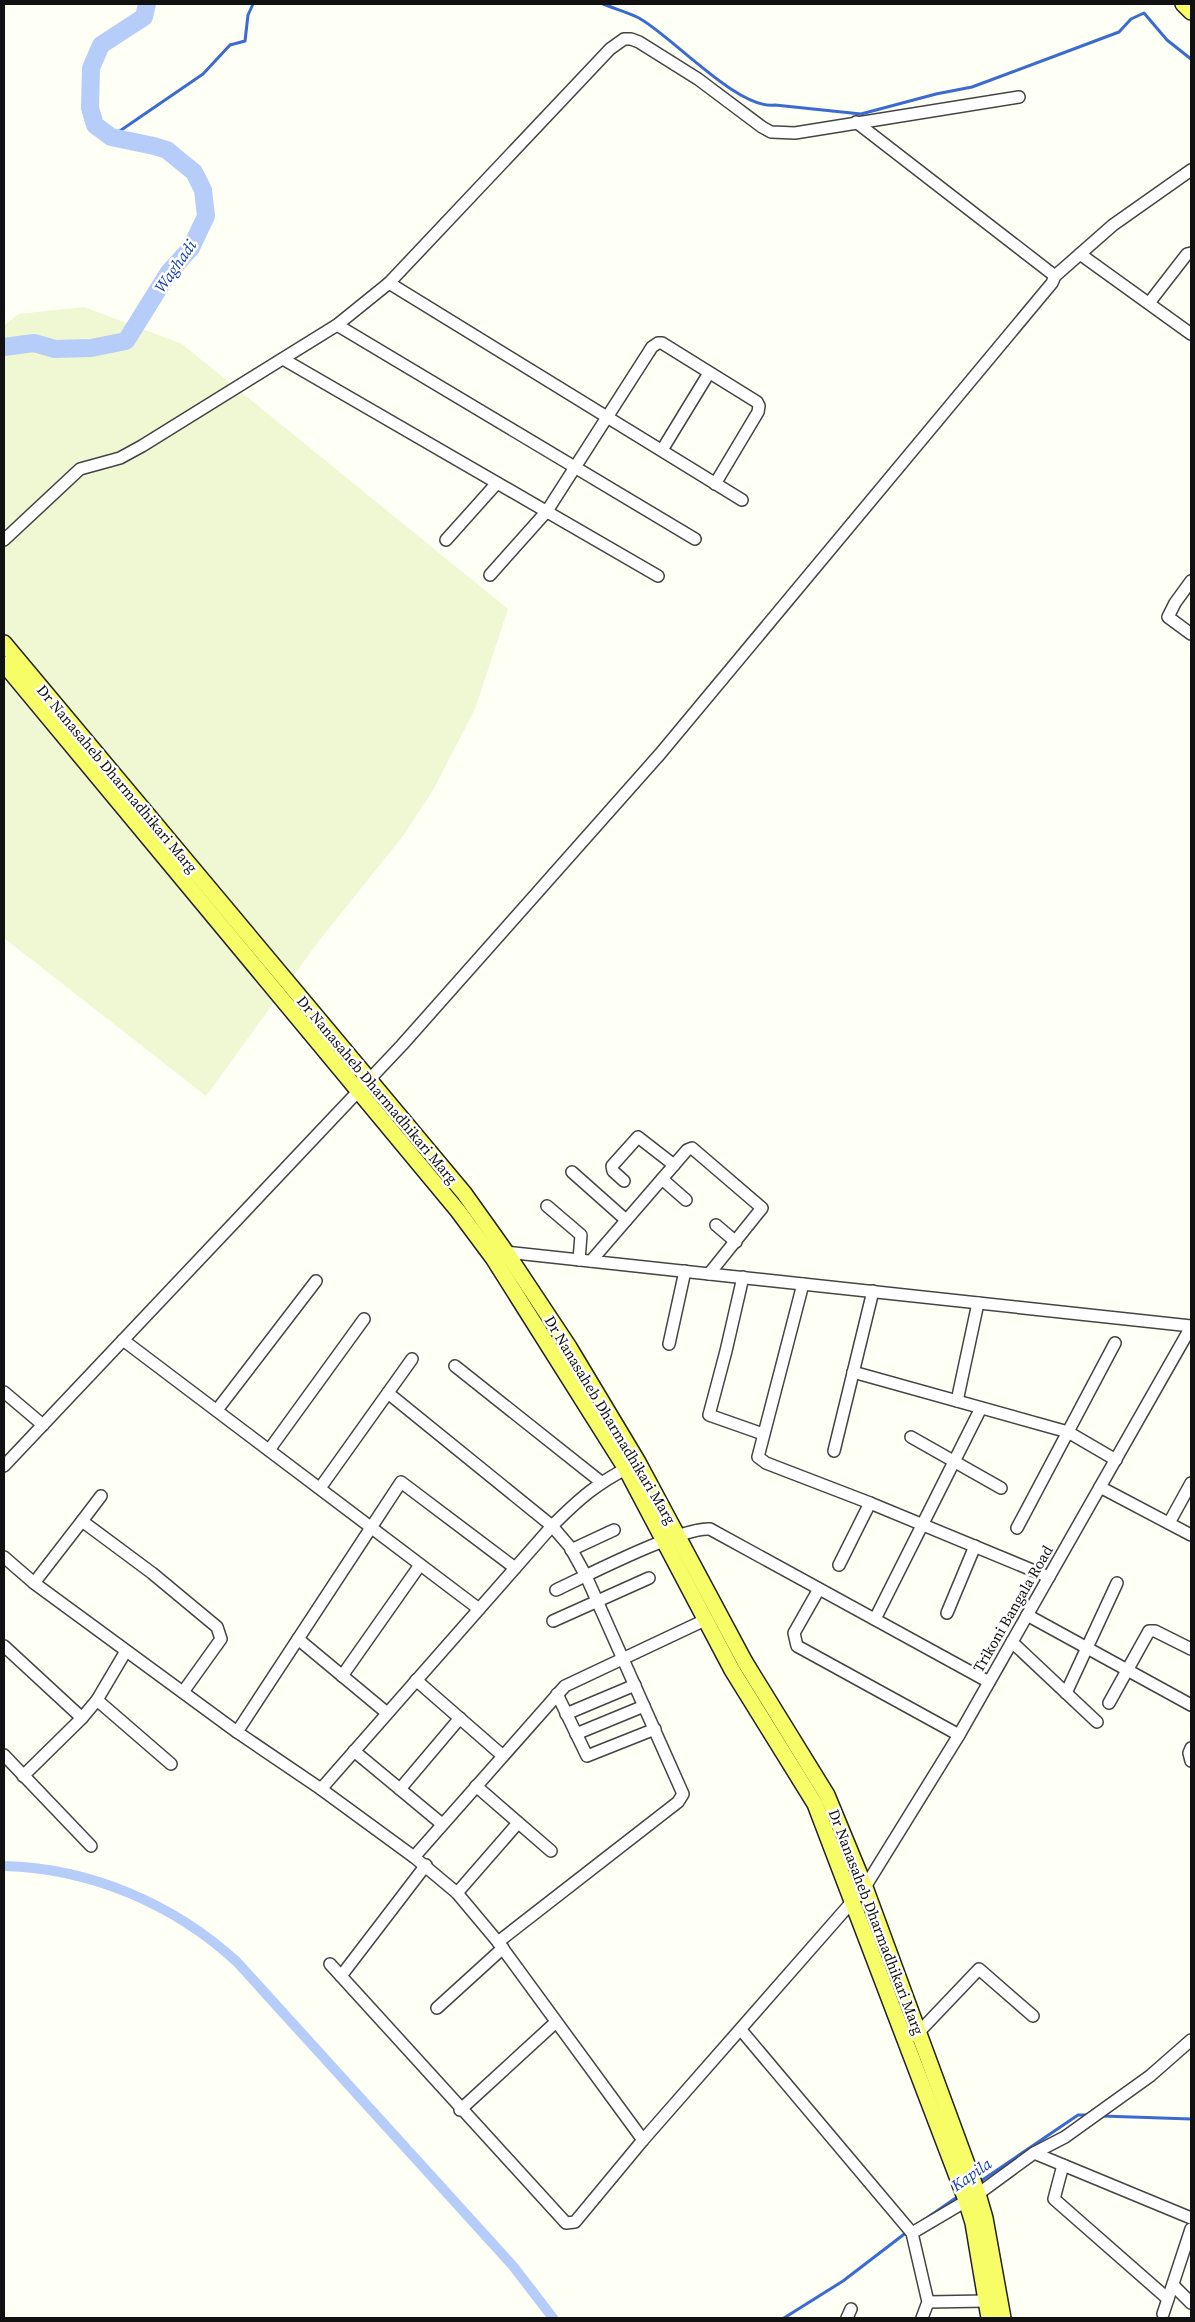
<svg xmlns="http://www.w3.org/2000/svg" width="1195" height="2322" viewBox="0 0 1195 2322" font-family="'Source Serif 4',serif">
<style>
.farmland{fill:#eff7d3}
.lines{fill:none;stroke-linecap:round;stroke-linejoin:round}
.stream{stroke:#3b6ad3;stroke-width:3}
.canal{stroke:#b7cdf9;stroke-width:10}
.river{stroke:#b7cdf9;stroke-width:18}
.minor-casing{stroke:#444;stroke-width:14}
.major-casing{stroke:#222;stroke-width:18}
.minor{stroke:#fff;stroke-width:11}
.major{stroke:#f6fd67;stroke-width:15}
.labels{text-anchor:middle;stroke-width:5;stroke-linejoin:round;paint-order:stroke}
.street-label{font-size:15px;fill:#111;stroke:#fff}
.water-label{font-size:16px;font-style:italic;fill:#133caa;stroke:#fff}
</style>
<rect width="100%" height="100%" fill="#fefff5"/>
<path class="farmland" d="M84,307L182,344L508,609L475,709L433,790L403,836L318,942L206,1096L4,938V326L18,314Z"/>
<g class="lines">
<g class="stream">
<path d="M603,4C615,9 627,12 639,18C673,37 738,110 775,105L861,114L936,94L972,87L1119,32L1131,19L1144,13L1167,40L1191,59"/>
<path d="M111,137L203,74L230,45L245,41L248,15L253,4"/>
<path d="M1102,2116L1191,2119"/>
<path d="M978,2183L1078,2115H1088"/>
<path d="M924,2220L960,2195"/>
<path d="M784,2318L843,2281L907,2232"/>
</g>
<path class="canal" d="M4,1866C90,1868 174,1904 237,1962L513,2266L553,2318"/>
<path class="river" d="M4,347L34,343L55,349L91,348L126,341L169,272L191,248L206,216L203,190L194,172L179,160L167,150L154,146L111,137L95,125L90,108L91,68L101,45L144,17L147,4"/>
<g class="minor-casing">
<g id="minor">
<path d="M856,122L1055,276"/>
<path d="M1080,254L1191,334"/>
<path d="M389,283L742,500"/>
<path d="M1149,303L1187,254L1191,253"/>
<path d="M337,325L695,539"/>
<path d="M283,359L658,576"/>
<path d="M662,450L709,373"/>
<path d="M4,540L80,469L120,458L142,446L337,325L389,283L610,49L624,39H631L639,42L698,79L762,127L771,132L795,133L1019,97"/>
<path d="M446,540L497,483"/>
<path d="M490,575L547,511L652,347L658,343H662L757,402L759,406L758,412L715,484"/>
<path d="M1191,581L1175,603L1168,617L1191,634"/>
<path d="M572,1172L626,1220"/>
<path d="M662,1179L686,1200"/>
<path d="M624,1181L613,1171L612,1166L638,1137L674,1165"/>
<path d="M547,1206L581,1235L579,1260"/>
<path d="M716,1225L736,1242"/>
<path d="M502,1254L506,1252L1191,1326"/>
<path d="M591,1261L687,1150L692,1148L762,1208L709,1274"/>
<path d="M743,1277L726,1351L709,1415L763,1434"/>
<path d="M803,1284L758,1457L766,1463L870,1503L1049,1577"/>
<path d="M123,1340L479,1609"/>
<path d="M669,1344L685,1271"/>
<path d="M455,1366L601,1482"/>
<path d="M853,1372L1068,1432L1116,1460"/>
<path d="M4,1392L43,1425"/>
<path d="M388,1393L552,1526L570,1547L586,1576L683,1794L678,1802L498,1942"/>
<path d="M957,1401L978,1303"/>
<path d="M217,1410L316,1281"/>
<path d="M911,1437L1001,1488"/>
<path d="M269,1450L364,1319"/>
<path d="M834,1451L873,1291"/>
<path d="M4,1466L402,1045L660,754L1052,283L1055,276L1113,225L1191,170"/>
<path d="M1100,1487L1191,1535"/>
<path d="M320,1488L412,1359"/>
<path d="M82,1521L101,1496"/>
<path d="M1169,1523L1191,1483"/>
<path d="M1017,1528L1115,1343"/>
<path d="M571,1550L614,1530"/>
<path d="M4,1557L34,1583L237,1732L321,1789L414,1857L457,1893L498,1942L643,2140L865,1887L959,1735L1191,1327"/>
<path d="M839,1565L870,1503"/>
<path d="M34,1583L82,1521L152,1573L217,1627L221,1639L183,1692"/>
<path d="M819,1589L794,1633L797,1646L959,1735"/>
<path d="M556,1590C586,1576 681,1527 710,1529L989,1682"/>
<path d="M947,1613L975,1546"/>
<path d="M1027,1615L1191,1705"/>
<path d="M875,1619L981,1408"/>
<path d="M553,1621L649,1578"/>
<path d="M298,1639L387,1713"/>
<path d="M1012,1642L1097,1722"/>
<path d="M4,1646L82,1718L97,1700L126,1651"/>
<path d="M342,1676L420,1565"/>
<path d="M416,1680L503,1756"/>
<path d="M1066,1693L1117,1583"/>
<path d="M557,1694L587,1756L655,1729"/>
<path d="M97,1700L171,1764"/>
<path d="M1109,1703L1149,1631H1155L1191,1649"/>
<path d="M566,1714L635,1685"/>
<path d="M237,1732L401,1482L515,1568"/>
<path d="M576,1734L644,1706"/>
<path d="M1191,1748L1189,1753L1191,1761"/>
<path d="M354,1751L442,1824"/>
<path d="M4,1755L91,1846"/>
<path d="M23,1776L82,1718"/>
<path d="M476,1786L551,1851"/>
<path d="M321,1789L552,1526C580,1498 596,1484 631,1466"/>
<path d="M400,1789L460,1718"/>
<path d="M414,1857L565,1686L705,1620"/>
<path d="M457,1893L518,1823"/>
<path d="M330,1964L566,2223L575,2222L643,2140"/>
<path d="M341,1976L426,1865"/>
<path d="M437,2008L503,1948"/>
<path d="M741,2030L912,2233L928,2302L922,2318"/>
<path d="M905,2039L918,2033L979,1969L1033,2016"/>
<path d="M460,2110L556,2022"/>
<path d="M1034,2153L1191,2218"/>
<path d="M1063,2165L1054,2199L1168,2299"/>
<path d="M912,2233L978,2194L1034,2153L1065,2137L1150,2076L1191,2040"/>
<path d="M1173,2285L1191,2303"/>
<path d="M928,2302L986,2301"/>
<path d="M1163,2314L1191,2229"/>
<path d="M847,2318L851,2309"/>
</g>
</g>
<g class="major-casing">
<g id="major">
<path d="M1183,4L1191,12"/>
<path d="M4,643L464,1193L506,1252L569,1347L638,1462L745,1662L827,1795L865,1887L978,2194L985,2218L1003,2318"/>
<path d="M4,664L458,1211L493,1258L626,1469L732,1670L815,1804L966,2200L973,2223L989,2318"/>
</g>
</g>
<use href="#minor" class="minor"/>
<use href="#major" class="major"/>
</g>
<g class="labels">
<g class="street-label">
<text transform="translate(117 779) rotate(50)" y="5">Dr Nanasaheb Dharmadhikari Marg</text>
<text transform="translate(377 1090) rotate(50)" y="5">Dr Nanasaheb Dharmadhikari Marg</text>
<text transform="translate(610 1420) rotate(59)" y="5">Dr Nanasaheb Dharmadhikari Marg</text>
<text transform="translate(1013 1609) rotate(-60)" y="5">Trikoni Bangala Road</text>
<text transform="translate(876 1922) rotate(69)" y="5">Dr Nanasaheb Dharmadhikari Marg</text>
</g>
<g class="water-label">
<text transform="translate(175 266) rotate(-55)" y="6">Waghadi</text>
<text transform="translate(971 2174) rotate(-35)" y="6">Kapila</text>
</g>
</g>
<rect width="1195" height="2322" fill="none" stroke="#111111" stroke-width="10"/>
</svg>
